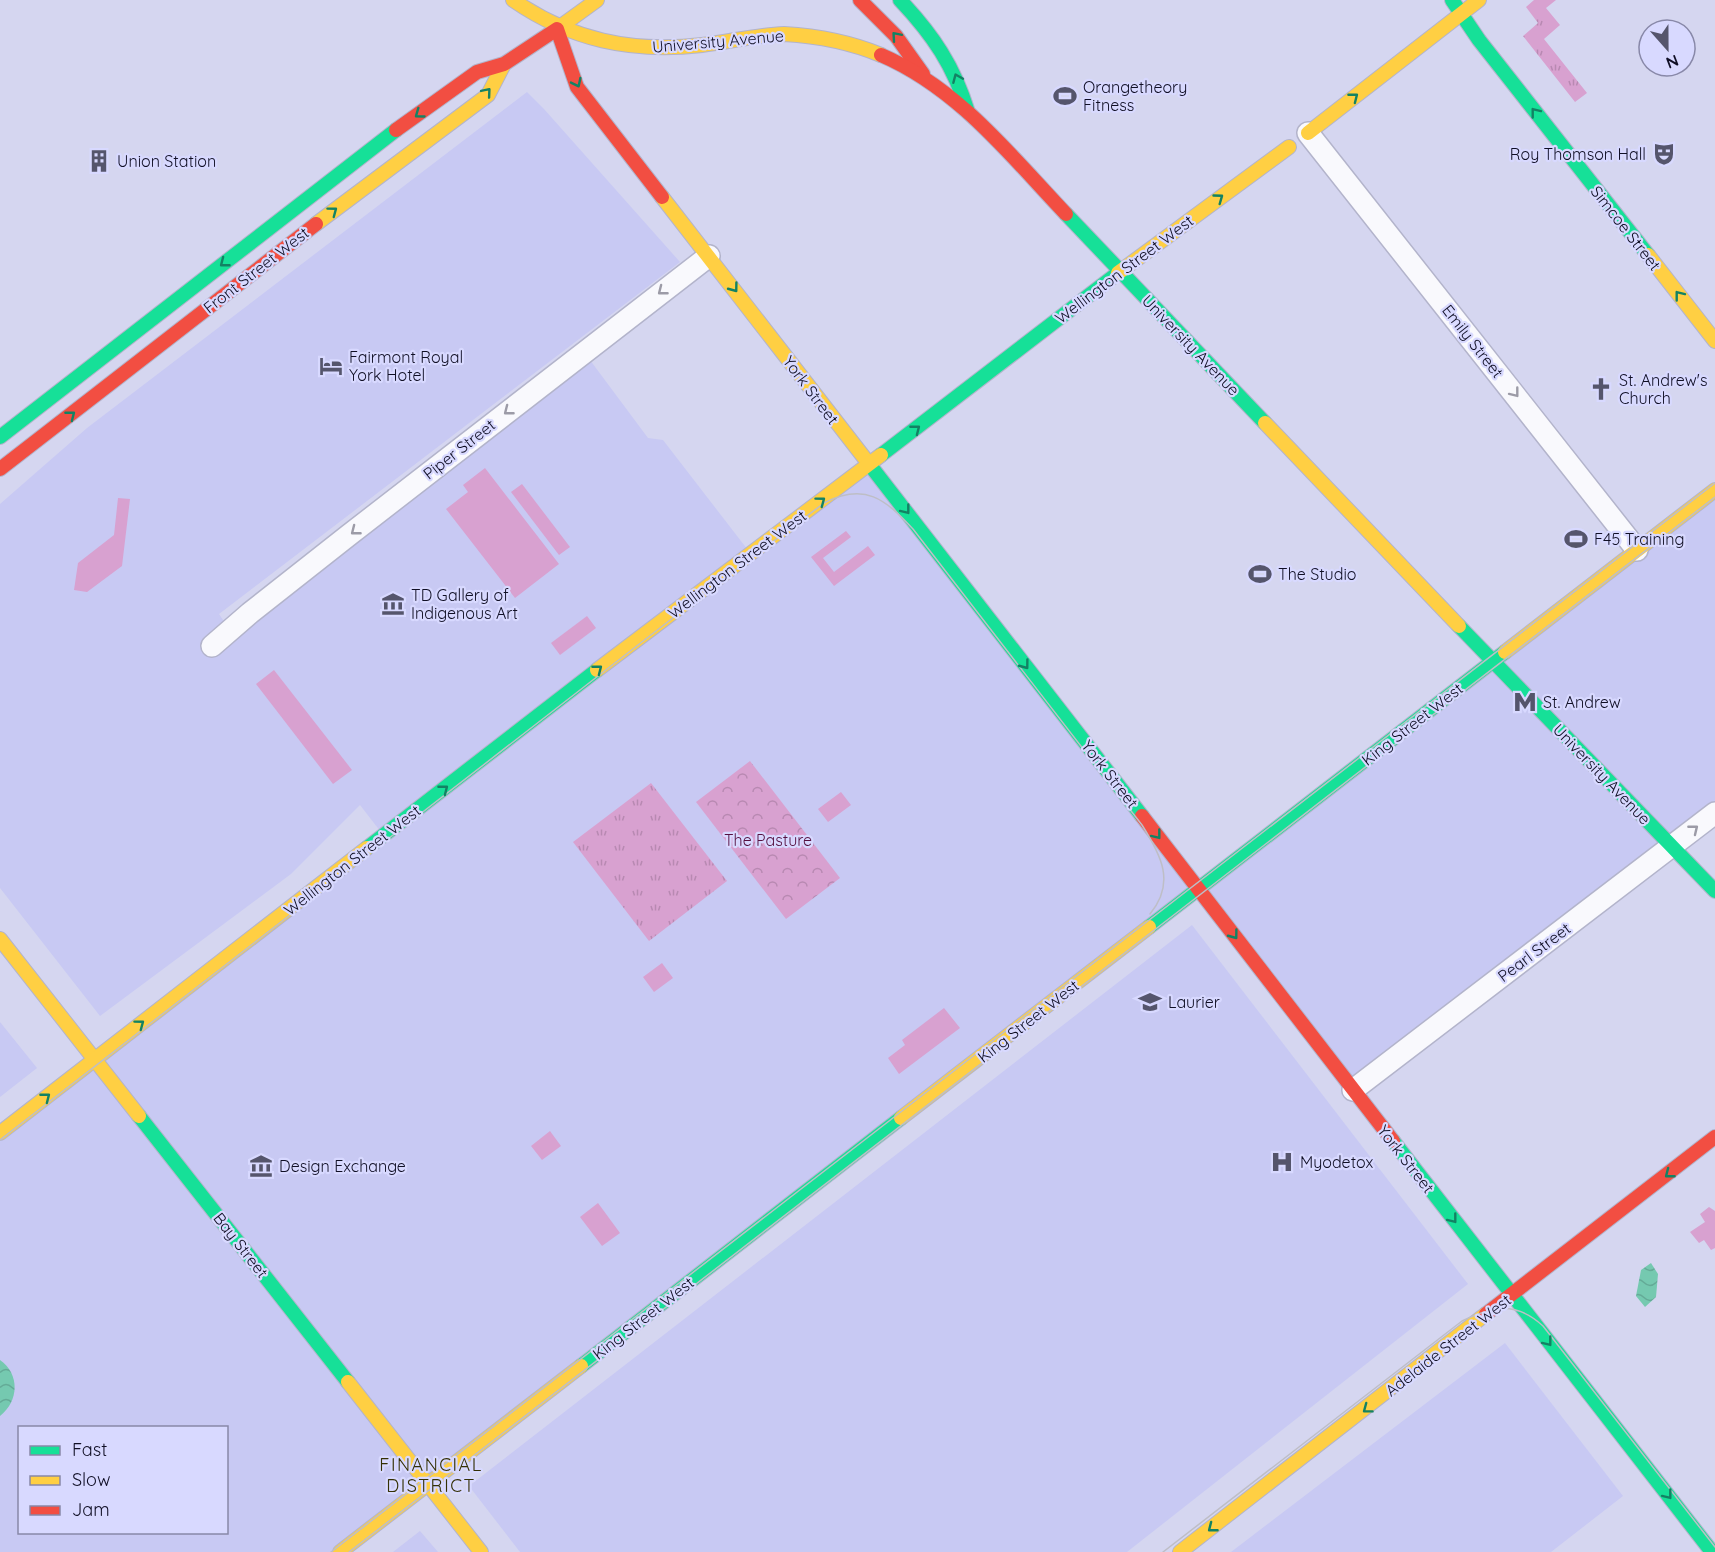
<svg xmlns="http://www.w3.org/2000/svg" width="1715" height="1552" viewBox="0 0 1715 1552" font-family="Quicksand,sans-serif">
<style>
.built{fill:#c8c9f3;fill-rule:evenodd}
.grass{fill:url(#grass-tufts)}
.park{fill:url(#park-crowns)}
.garden{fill:#d8a1d0}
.water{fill:url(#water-waves)}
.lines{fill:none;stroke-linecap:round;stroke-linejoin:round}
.street-casing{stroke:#b3b4cb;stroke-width:24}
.fast-casing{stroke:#b3b4cb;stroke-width:16}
.slow-casing{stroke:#b3b4cb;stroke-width:16}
.jam-casing{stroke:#b3b4cb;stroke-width:16}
.street{stroke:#f9f9fd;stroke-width:21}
.fast{stroke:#16e098;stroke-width:14}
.slow{stroke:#ffcf43;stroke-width:14}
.jam{stroke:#f24e42;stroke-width:14}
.tram{stroke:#bebec6;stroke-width:1.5}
.oneway{stroke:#138264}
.oneway2{stroke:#9c9ba7}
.labels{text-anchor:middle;stroke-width:4.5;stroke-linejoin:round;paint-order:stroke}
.street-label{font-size:16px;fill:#100f25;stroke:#d8d9ff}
.poi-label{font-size:16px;fill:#100f25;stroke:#d8d9ff;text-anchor:start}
.park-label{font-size:16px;fill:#561040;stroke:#d8d9ff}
.neighbourhood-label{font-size:18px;letter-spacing:1.5px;fill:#343004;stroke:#d8d9ff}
</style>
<defs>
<pattern id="grass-tufts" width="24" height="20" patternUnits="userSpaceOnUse" patternTransform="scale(1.5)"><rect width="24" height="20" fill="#d8a1d0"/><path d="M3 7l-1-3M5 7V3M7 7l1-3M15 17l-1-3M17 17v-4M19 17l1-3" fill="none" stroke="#b889b2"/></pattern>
<pattern id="park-crowns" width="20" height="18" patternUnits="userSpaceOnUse" patternTransform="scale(1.5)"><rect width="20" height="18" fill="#d8a1d0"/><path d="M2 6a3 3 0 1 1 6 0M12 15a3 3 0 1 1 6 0" fill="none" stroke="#b889b2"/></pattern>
<pattern id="water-waves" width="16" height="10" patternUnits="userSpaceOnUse" patternTransform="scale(1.5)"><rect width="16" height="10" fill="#75c9b0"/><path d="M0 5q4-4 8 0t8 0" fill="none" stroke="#64ab97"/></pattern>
</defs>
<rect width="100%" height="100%" fill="#d5d6f0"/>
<g class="built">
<path d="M527,92L544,109L680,262L219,614L229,629L584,352L648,438L663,440L751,554L869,465L1198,889L1715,490V813L1353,1090L1198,889L340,1552H0V1133L384,836L360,805L291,874L100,1016L0,888V504L87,428ZM20,1428H226V1532H20Z"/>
<path d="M1192,925L1468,1284L1127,1552H520L469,1486Z"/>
<path d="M0,1022L37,1068L0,1097Z"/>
<path d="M1505,1343L1623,1496L1551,1552H1231Z"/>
<path d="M420,1531L438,1552H393Z"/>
</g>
<g class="grass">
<path d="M1534,0H1556L1546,8L1560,25L1544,39L1587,93L1575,102L1523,36L1538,23L1526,7Z"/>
<path d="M651,783L727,881L649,941L573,842Z"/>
</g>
<path class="park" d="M750,761L840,878L786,919L696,802Z"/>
<g class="garden">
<path d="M485,468L559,564L515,598L446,509L468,492L463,485Z"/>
<path d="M522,484L570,547L559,555L511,492Z"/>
<path d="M118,498L130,499L122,566L87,592L74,590L78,563L114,535Z"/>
<path d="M846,531L851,537L823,558L834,572L868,546L875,555L834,586L811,557Z"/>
<path d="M587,616L596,628L560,655L551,643Z"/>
<path d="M274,670L352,770L333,784L256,684Z"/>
<path d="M841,792L851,805L828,822L818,809Z"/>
<path d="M662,963L673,978L654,992L643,977Z"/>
<path d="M944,1008L960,1028L899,1074L888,1058L905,1045L902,1040Z"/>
<path d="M550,1131L561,1146L542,1160L531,1146Z"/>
<path d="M598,1203L620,1233L602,1246L580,1217Z"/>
<path d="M1709,1207L1715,1211V1248L1711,1250L1704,1240L1699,1243L1690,1232L1705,1222L1700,1214Z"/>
</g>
<g class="water">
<path d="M1651,1263L1658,1274L1656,1297L1645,1307L1636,1296L1641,1270Z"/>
<path d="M0,1360C20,1374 19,1401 0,1416Z"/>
</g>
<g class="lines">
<g class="street-casing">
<g id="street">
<path d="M1308,133L1637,550"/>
<path d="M212,646L250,613L349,535L709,256"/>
<path d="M1353,1090L1715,813"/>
</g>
</g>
<g class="fast-casing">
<g id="fast">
<path d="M900,0C933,35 954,66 968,112"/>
<path d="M1452,0L1479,40L1648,255"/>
<path d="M1066,214L1265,423"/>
<path d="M0,437L396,130"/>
<path d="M881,455L1118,273"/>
<path d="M866,460L1142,816"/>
<path d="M1459,626L1715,891"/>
<path d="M367,848L597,670"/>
<path d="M1149,927L1505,652"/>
<path d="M139,1116L348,1382"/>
<path d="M1393,1141L1712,1552"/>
<path d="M581,1366L901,1118"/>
</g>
</g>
<g class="slow-casing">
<g id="slow">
<path d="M513,0C571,40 631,53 702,45C729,42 756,35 784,34C818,36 850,42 881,55"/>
<path d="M557,29L597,0"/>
<path d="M1308,133L1479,0"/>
<path d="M662,197L866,460"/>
<path d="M316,224L488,95L504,64"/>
<path d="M1648,255L1715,341"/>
<path d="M1118,273L1289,147"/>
<path d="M1265,423L1459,626"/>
<path d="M1505,652L1715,490"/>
<path d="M597,670L881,455"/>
<path d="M0,939L139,1116"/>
<path d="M901,1118L1149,927"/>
<path d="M0,1133L367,848"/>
<path d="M348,1382L481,1552"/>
<path d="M340,1552L581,1366"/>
<path d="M1180,1552L1486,1314"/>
</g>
</g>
<g class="jam-casing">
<g id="jam">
<path d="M860,0L896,36L923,74"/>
<path d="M881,55C958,88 1010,155 1066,214"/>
<path d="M396,130L477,72L504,64L557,29L577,87L662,197"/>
<path d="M0,469L316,224"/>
<path d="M1142,816L1393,1141"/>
<path d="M1486,1314L1715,1137"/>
</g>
</g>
<use href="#street" class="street"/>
<use href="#fast" class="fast"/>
<use href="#slow" class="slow"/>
<use href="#jam" class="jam"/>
<g class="tram">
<path d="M0,1140L705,593L824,503C865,482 885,499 913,529L1142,825C1161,855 1176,883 1150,914"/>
<path d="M331,1552L1715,483"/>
<path d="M349,1552L1715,497"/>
<path d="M1163,1552L1462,1321C1493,1306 1516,1301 1543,1326L1715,1547"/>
</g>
</g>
<defs><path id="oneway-chevron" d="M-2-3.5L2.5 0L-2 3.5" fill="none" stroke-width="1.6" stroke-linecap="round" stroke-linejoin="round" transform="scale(1.5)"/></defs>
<g class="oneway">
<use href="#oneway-chevron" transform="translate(896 36) rotate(-131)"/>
<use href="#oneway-chevron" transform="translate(957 78) rotate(-113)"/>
<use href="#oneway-chevron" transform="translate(577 83) rotate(64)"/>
<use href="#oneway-chevron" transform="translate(487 92) rotate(-50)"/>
<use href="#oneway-chevron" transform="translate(1354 97) rotate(-38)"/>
<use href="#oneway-chevron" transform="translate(1535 112) rotate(-128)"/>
<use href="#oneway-chevron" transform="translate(419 114) rotate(144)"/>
<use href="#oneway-chevron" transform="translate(1219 198) rotate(-36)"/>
<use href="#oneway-chevron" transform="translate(333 211) rotate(-37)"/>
<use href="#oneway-chevron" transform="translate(224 263) rotate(142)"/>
<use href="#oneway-chevron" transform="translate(734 288) rotate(53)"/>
<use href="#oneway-chevron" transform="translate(1679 295) rotate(-128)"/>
<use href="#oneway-chevron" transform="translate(71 415) rotate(-38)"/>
<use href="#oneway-chevron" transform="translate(916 429) rotate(-38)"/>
<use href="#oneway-chevron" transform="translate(821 501) rotate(-37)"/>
<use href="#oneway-chevron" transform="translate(906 510) rotate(52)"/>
<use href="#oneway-chevron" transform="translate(1025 665) rotate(53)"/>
<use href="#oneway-chevron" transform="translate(598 669) rotate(-38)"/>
<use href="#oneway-chevron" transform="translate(444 789) rotate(-38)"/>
<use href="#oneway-chevron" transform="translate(1157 835) rotate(52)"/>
<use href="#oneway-chevron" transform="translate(1234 935) rotate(53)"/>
<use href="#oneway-chevron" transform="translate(140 1024) rotate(-37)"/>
<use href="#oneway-chevron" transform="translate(46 1097) rotate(-38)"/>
<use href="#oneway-chevron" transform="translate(1669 1174) rotate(142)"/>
<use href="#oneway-chevron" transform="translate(1453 1219) rotate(52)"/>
<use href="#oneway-chevron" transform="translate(1548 1342) rotate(52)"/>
<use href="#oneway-chevron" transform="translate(1367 1409) rotate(143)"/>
<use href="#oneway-chevron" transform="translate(1668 1495) rotate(52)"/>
<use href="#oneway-chevron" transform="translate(1212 1528) rotate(142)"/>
</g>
<g class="oneway2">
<use href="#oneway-chevron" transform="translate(662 291) rotate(142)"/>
<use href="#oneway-chevron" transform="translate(1515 393) rotate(52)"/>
<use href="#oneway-chevron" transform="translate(508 411) rotate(142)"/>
<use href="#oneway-chevron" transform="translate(355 531) rotate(142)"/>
<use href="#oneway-chevron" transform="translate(1694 829) rotate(-39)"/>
</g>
<defs>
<g id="stadium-bare" transform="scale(1.8)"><path d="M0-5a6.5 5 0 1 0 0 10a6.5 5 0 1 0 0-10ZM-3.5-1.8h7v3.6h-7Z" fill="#55556c" stroke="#d8d9ff" stroke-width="2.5" paint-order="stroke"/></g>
<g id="theatre-bare" transform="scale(1.8)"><path d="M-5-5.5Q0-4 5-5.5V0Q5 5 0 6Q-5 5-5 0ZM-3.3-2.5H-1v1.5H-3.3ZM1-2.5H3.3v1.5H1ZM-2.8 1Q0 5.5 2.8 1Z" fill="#55556c" stroke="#d8d9ff" stroke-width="2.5" paint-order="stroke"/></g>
<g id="building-bare" transform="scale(1.8)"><path d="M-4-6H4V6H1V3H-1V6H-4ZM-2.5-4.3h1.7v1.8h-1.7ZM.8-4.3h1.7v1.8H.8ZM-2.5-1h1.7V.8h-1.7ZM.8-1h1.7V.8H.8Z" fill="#55556c" stroke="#d8d9ff" stroke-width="2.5" paint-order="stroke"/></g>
<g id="hotel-bare" transform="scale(1.8)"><path d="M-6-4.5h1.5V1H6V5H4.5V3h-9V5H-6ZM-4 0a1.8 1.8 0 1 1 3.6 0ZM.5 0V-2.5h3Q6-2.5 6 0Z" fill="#55556c" stroke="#d8d9ff" stroke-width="2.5" paint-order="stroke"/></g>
<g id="church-bare" transform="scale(1.8)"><path d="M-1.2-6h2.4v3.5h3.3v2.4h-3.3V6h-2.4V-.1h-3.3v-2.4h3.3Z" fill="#55556c" stroke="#d8d9ff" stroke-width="2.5" paint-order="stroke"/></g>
<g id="museum-bare" transform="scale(1.8)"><path d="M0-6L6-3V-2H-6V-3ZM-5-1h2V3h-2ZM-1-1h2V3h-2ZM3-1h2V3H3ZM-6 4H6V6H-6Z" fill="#55556c" stroke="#d8d9ff" stroke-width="2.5" paint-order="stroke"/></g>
<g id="metro-bare" transform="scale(1.8)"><path d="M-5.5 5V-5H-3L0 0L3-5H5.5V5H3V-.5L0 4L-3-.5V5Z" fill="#55556c" stroke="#d8d9ff" stroke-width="2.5" paint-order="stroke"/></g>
<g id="university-bare" transform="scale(1.8)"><path d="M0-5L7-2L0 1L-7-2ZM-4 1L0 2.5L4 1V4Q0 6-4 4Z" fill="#55556c" stroke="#d8d9ff" stroke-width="2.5" paint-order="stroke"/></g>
<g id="hospital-bare" transform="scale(1.8)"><path d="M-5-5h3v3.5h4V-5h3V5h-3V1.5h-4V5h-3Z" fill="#55556c" stroke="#d8d9ff" stroke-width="2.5" paint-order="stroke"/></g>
</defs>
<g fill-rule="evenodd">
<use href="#stadium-bare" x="1065" y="96"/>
<use href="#theatre-bare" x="1664" y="154"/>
<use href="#building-bare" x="99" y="161"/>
<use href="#hotel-bare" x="331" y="366"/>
<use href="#church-bare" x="1601" y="389"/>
<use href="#stadium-bare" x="1576" y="539"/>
<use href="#stadium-bare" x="1260" y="574"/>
<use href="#museum-bare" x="393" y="604"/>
<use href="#metro-bare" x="1525" y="702"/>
<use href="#university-bare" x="1150" y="1002"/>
<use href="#hospital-bare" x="1282" y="1162"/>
<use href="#museum-bare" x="261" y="1166"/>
</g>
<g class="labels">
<g class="street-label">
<text transform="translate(718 41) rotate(-5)" y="6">University Avenue</text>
<text transform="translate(1626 228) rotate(52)" y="6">Simcoe Street</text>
<text transform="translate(1124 269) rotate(-37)" y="6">Wellington Street West</text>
<text transform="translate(256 270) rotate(-38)" y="6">Front Street West</text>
<text transform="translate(1473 341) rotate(52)" y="6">Emily Street</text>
<text transform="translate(1191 345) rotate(46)" y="6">University Avenue</text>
<text transform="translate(811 390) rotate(53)" y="6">York Street</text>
<text transform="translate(459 449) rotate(-38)" y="6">Piper Street</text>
<text transform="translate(737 564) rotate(-37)" y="6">Wellington Street West</text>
<text transform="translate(1412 724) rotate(-38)" y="6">King Street West</text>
<text transform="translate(1110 774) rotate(52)" y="6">York Street</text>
<text transform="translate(1602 774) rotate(46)" y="6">University Avenue</text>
<text transform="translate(352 860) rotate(-38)" y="6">Wellington Street West</text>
<text transform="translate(1534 952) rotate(-37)" y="6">Pearl Street</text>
<text transform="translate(1028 1021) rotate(-38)" y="6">King Street West</text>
<text transform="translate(1406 1159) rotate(52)" y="6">York Street</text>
<text transform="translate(241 1245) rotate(52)" y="6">Bay Street</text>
<text transform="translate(643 1318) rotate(-38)" y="6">King Street West</text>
<text transform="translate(1448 1345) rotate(-38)" y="6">Adelaide Street West</text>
</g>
<g class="poi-label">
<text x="1083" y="93">Orangetheory<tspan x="1083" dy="18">Fitness</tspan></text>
<text x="1646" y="160" text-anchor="end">Roy Thomson Hall</text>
<text x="117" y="167">Union Station</text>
<text x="349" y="363">Fairmont Royal<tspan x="349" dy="18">York Hotel</tspan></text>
<text x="1619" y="386">St. Andrew's<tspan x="1619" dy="18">Church</tspan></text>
<text x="1594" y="545">F45 Training</text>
<text x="1278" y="580">The Studio</text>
<text x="411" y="601">TD Gallery of<tspan x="411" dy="18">Indigenous Art</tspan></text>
<text x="1543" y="708">St. Andrew</text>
<text x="1168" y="1008">Laurier</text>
<text x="1300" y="1168">Myodetox</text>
<text x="279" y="1172">Design Exchange</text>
</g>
<g class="park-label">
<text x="768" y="846">The Pasture</text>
</g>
<g class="neighbourhood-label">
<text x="431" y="1471">FINANCIAL<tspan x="431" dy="21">DISTRICT</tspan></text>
</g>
</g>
<rect x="18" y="1426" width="210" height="108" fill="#d8d9ff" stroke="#8888a8" stroke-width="1.5"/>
<rect x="30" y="1446" width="30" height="9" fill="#16e098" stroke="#8888a8" stroke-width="1.5"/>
<text x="72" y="1456" font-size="18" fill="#100f25">Fast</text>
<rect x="30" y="1476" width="30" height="9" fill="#ffcf43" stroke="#8888a8" stroke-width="1.5"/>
<text x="72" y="1486" font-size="18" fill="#100f25">Slow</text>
<rect x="30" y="1506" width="30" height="9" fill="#f24e42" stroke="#8888a8" stroke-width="1.5"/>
<text x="72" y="1516" font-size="18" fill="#100f25">Jam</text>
<g transform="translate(1667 48) rotate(159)"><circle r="28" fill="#d8d9ff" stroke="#8888a8" stroke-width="1.5"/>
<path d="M0-4.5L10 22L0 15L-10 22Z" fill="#55556c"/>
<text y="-9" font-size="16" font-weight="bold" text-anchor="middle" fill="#100f25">N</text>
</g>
</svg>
